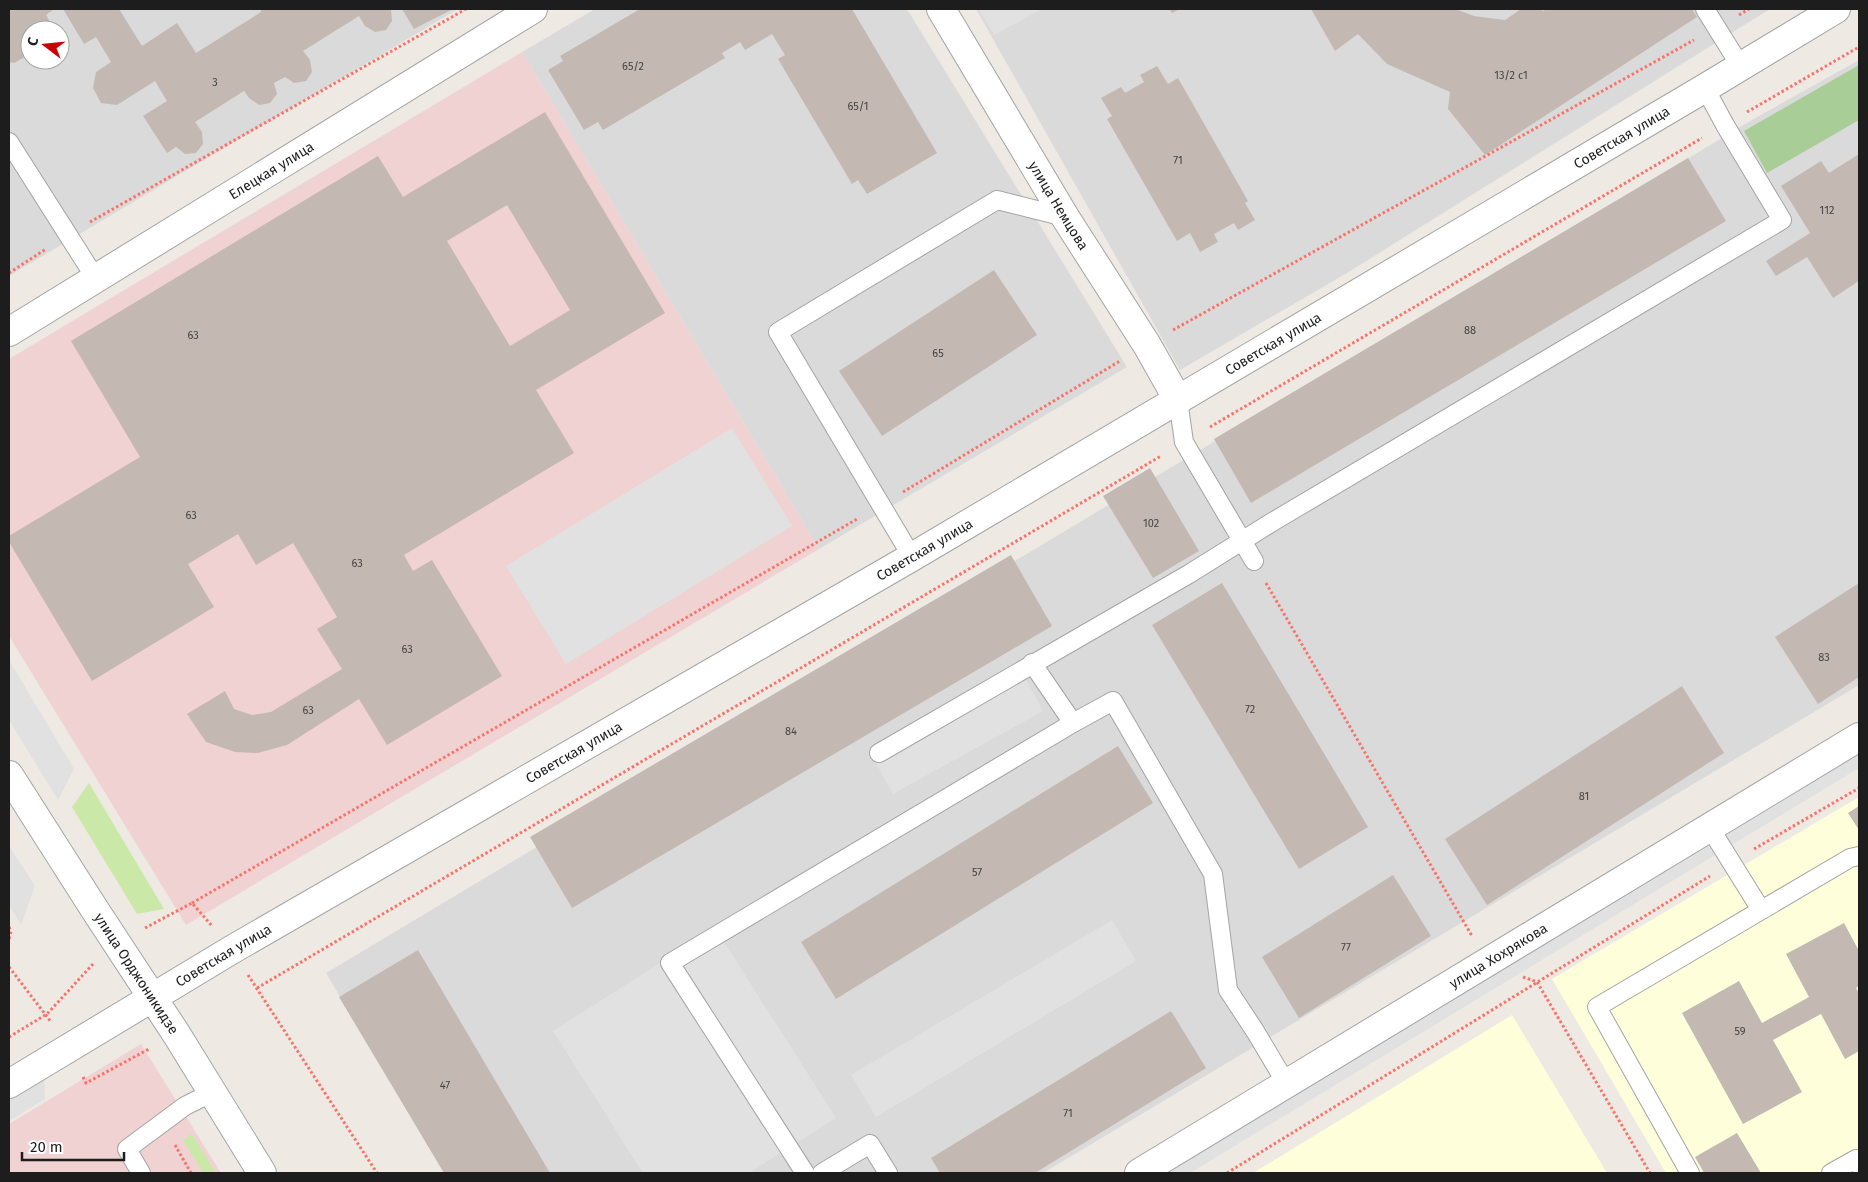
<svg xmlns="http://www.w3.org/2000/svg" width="1868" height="1182" viewBox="0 0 1868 1182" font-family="'Fira Sans',sans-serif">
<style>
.residential{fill:#dbdada;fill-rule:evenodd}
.commercial{fill:#efd2d1}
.education{fill:#fffedb}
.grass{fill:#cae9a8}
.forest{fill:#a9cd97}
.parking{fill:#e1e1e1}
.building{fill:#c3b9b2;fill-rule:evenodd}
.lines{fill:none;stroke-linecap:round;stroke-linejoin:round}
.service-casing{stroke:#a4a4a4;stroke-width:20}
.minor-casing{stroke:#a4a4a4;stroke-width:30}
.tertiary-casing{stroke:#a4a4a4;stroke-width:30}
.path{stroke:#f97369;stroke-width:3;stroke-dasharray:2.5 2.5;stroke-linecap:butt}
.service{stroke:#fff;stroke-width:18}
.minor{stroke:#fff;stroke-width:28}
.tertiary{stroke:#fff;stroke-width:28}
.labels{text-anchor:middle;stroke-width:4;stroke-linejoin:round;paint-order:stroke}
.number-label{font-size:11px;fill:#464442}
.street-label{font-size:14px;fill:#1d1d1d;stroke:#fff}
</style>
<rect width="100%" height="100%" fill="#eeeae3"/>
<g class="residential">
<path d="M9,9H458L9,276ZM30,30H60V60H30Z"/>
<path d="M595,9H907L1127,367L819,549L522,52Z"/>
<path d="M976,9H1770L1347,273L1180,370Z"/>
<path d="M1859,60V685L1043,1173H444L326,973L1757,117Z"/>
</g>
<g class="commercial">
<path d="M522,52L819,549L186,925L9,636V359Z"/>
<path d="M141,1044L221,1173H9V1124Z"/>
</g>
<g class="education">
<path d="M1859,797V1173H1666L1552,979Z"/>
<path d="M1512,1015L1607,1173H1253Z"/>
</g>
<g class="grass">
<path d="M89,783L164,909L137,914L72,807Z"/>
<path d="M192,1134L216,1173H203L183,1140Z"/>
</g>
<path class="forest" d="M1859,65V120L1767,173L1744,131Z"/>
<g class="parking">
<path d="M979,9H1042L994,35Z"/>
<path d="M732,428L792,526L566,664L506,566Z"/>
<path d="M9,660L74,769L58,800L9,720Z"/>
<path d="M1026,680L1043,711L893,794L876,763Z"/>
<path d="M1859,737V768L1190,1173H1139Z"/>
<path d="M9,846L35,886L21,925L9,905Z"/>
<path d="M1112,920L1136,961L876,1117L851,1075Z"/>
<path d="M715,928L836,1118L749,1173H643L553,1031Z"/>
<path d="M44,1069L45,1099L9,1121V1092Z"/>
</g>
<g class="building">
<path d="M9,9H54L46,15L55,30H30V54L14,63L9,62Z"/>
<path d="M63,9H119L142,46L177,23L196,53L261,12V9H393L391,10L392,21L386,30L375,32L365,26L359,16L303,51L310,60L312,72L306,81L294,83L285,77L274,83L277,94L270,103L259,105L249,98L244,91L195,122L202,132L203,144L196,153L185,154L176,147L167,153L143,116L167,101L155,81L117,105L101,103L93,88L96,72L111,62L96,37L84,44Z"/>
<path d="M402,9H453L414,29Z"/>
<path d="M640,9H852L937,153L867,194L858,180L852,184L778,59L785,55L772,34L745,50L740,42L722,53L725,58L603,130L598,122L584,130L548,70L563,61L560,56Z"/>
<path d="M1169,9H1180L1172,13Z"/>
<path d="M1311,9H1455L1474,16L1505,20L1521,9H1541L1543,11L1547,9H1692L1697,17L1485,155L1448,109L1450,92L1387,64L1358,34L1335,51Z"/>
<path d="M1157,66L1168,84L1178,78L1248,201L1245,203L1255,220L1238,230L1234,223L1214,234L1218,242L1200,252L1190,233L1177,241L1107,119L1112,116L1101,98L1121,87L1125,93L1144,82L1140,75Z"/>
<path d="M545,112L665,313L536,390L574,453L404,555L413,571L432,560L502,676L387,745L359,699L287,745L258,753L235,752L206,742L187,714L225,691L234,709L252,715L271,712L342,669L317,629L337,617L293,543L256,565L238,534L188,564L214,607L92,681L9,542V536L140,457L71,341L378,156L403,197ZM507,205L570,310L510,346L447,241Z"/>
<path d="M1859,154V281L1833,298L1807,257L1776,276L1766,261L1810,233L1781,186L1821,161L1829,173Z"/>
<path d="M1688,158L1726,221L1251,503L1214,439Z"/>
<path d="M994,270L1037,335L882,436L839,371Z"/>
<path d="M1150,468L1199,551L1153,578L1103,496Z"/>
<path d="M1011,555L1052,626L572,908L530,837Z"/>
<path d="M1222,583L1368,827L1299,869L1152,625Z"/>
<path d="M1859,583V677L1818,704L1775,637Z"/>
<path d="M1682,686L1724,753L1487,905L1445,839Z"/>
<path d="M1118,746L1153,803L836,999L801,942Z"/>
<path d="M1859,806V830L1848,813Z"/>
<path d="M1393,875L1431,936L1299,1018L1262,957Z"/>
<path d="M1844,923L1859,951V986L1856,988L1859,993V1051L1845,1059L1821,1014L1773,1040L1802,1092L1743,1124L1682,1013L1739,981L1762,1023L1809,997L1786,954Z"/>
<path d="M418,950L550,1173H444L339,997Z"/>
<path d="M1171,1011L1206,1068L1035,1173H940L931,1158Z"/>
<path d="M1737,1133L1761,1173H1704L1695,1157Z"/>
</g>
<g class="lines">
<g class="service-casing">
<g id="service">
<path d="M1705,9L1741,67"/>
<path d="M9,142L96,279"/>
<path d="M1178,400L1184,442L1254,561"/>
<path d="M912,557L778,332L997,200L1065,217"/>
<path d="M1032,663L1073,723L1113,701L1213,874L1228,990L1255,1031L1286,1083"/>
<path d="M879,753L1189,574L1274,521L1782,220L1725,125L1705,88"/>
<path d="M1710,828L1761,910"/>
<path d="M141,1173L127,1149L185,1106L213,1092"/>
<path d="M805,1173L670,963L1073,723"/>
<path d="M822,1173L870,1144L888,1173"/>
<path d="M1690,1173L1597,1007L1850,858L1859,856"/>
<path d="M1831,1173L1856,1159L1859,1165"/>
</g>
</g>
<g class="minor-casing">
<g id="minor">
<path id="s1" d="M941,9L1065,217L1147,345L1178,400"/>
<path id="s2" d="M9,332L533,9"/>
<path id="s3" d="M1139,1173L1859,737"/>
</g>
</g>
<g class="tertiary-casing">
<g id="tertiary">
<path id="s4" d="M9,775L95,910L177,1035L262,1173"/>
<path id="s5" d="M9,1084L233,949L912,557L1705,88L1836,9"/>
</g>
</g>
<g class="path">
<path d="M1739,15L1749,9"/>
<path d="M1747,112L1859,47"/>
<path d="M90,222L466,9"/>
<path d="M9,273L46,249"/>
<path d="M1173,330L1694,40"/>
<path d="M1210,427L1702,138"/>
<path d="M903,492L1120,361"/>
<path d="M1266,583L1472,936"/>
<path d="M1754,849L1859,788"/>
<path d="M192,903L859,518"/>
<path d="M9,927L11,931L9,939"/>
<path d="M145,928L192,903L212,926"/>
<path d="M9,967L51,1022"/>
<path d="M248,975L377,1173"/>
<path d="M1523,977L1537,982L1650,1173"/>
<path d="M257,988L1161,456"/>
<path d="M9,1037L47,1014L93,964"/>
<path d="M83,1077L86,1083L149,1049"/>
<path d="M175,1145L191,1173"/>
<path d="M1227,1173L1710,876"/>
</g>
<use href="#service" class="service"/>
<use href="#minor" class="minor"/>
<use href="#tertiary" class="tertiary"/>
</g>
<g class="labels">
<g class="number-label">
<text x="633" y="70">65/2</text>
<text x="1511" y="79">13/2 с1</text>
<text x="215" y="86">3</text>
<text x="858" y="110">65/1</text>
<text x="1178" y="164">71</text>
<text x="1827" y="214">112</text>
<text x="1470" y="334">88</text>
<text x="193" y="339">63</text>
<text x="938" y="357">65</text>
<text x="191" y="519">63</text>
<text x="1151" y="527">102</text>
<text x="357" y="567">63</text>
<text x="407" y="653">63</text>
<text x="1824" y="661">83</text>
<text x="1250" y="713">72</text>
<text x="308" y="714">63</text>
<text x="791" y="735">84</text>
<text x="1584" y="800">81</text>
<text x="977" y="876">57</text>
<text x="1346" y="951">77</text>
<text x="1740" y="1035">59</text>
<text x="445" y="1089">47</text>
<text x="1068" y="1117">71</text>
</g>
<g class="street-label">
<text dy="5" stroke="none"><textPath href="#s5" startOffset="1870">Советская улица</textPath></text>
<text dy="5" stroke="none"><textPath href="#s2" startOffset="308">Елецкая улица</textPath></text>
<text dy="5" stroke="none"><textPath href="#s1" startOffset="229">улица Немцова</textPath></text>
<text dy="5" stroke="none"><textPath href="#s5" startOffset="1465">Советская улица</textPath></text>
<text dy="5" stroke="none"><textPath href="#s5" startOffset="1060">Советская улица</textPath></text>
<text dy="5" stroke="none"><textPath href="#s5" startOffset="655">Советская улица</textPath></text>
<text dy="5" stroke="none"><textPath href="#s3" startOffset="420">улица Хохрякова</textPath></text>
<text dy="5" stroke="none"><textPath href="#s5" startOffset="250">Советская улица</textPath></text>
<text dy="5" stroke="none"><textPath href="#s4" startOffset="236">улица Орджоникидзе</textPath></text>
</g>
</g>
<rect width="1868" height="1182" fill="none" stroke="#1d1d1d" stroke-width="20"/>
<g transform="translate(45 45) rotate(286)"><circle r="24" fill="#ffffff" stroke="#a5a5a5"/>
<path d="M0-4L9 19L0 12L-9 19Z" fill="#c90107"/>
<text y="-8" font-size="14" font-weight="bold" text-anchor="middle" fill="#1d1d1d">С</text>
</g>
<path d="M22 1152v8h102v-8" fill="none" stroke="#1d1d1d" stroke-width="2.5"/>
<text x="30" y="1152" font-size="15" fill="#1d1d1d" stroke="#ffffff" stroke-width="4" paint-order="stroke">20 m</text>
</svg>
